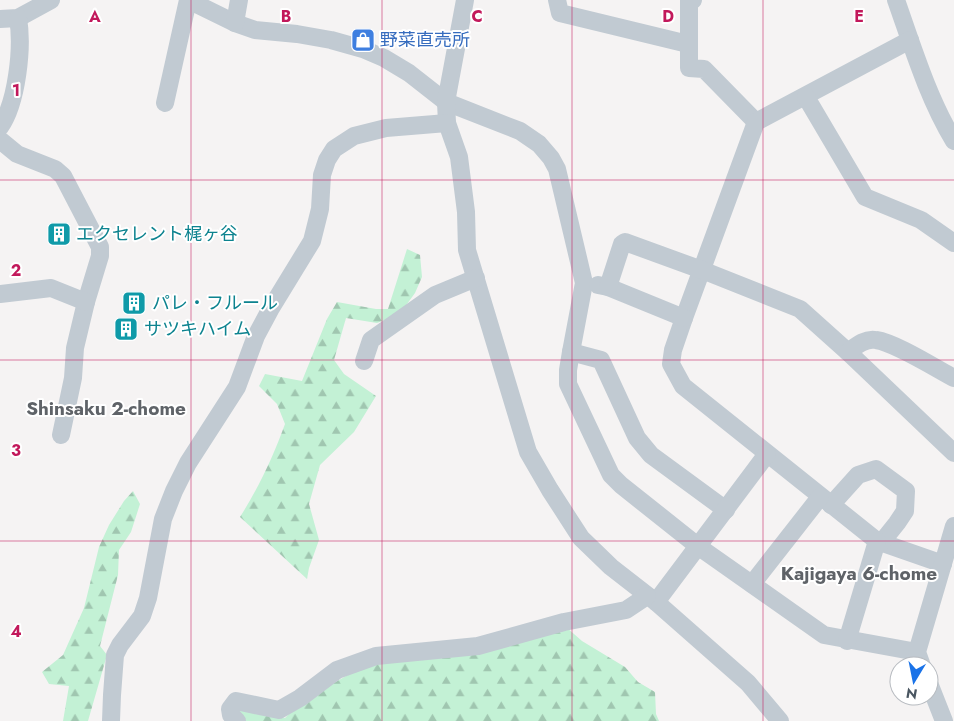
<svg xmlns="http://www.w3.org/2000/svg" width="954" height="721" viewBox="0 0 954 721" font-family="Jost,'Noto Sans JP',sans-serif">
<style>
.forest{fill:url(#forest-firs)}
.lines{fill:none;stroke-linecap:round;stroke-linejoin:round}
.minor{stroke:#c1cad2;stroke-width:18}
.grid{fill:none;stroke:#c2185b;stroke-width:1;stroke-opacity:0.55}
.labels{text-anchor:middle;stroke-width:4;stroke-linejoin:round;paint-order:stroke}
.shop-label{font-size:18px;fill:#366cbe;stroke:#fff;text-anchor:start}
.culture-label{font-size:18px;fill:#0d838f;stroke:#fff;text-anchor:start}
.neighbourhood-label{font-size:19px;font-weight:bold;fill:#5f6368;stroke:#fff}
.grid-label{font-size:16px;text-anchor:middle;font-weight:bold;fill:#c2185b;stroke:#fff;stroke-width:4;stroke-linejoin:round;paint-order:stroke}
</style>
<defs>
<pattern id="forest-firs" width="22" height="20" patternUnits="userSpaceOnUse" patternTransform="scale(1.25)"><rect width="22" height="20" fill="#c3f1d5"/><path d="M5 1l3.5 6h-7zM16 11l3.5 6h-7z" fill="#a0c6b0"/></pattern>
</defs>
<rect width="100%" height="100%" fill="#f5f3f3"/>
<g class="forest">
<path d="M407,249L420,255L422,277L415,293L399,315L377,323L346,318L334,360L344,374L376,396L354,432L320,465L309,504L319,540L309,568L307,579L240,517C259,487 273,457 285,424L277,404L259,386L265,374L302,381L327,319L337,302L376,309H388Z"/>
<path d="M133,491L140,504L131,532L119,550L118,575L100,646L107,655L88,721H63L69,686L49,684L42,672L63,655L84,608L99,547L109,525L124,501Z"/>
<path d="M566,627L582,641L625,667L638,682L655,692L656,714L659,721H240L238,707L285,718L302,701L376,659Z"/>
</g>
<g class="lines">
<g class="minor">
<path d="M188,0L235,23L255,30L297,34L331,40L363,49L384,58L409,73L446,102L520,131L539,144L551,158L557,169L584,283L571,352L568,370V384L611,475L621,485L699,547L824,635L917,652"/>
<path d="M465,0L446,102L447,123L459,157L466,212L467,250L528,452L550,490L581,538L611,567L656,602L748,683L780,721"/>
<path d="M557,0L560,13L688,44"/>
<path d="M693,0L689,1V68L704,69L756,122"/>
<path d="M896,0C913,48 928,98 954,141"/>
<path d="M0,19L18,18L51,0"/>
<path d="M235,23L239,0"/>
<path d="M910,40L756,122L684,318L673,350L671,364L683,386L877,541L943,564"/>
<path d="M806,97L865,197L921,220L954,243"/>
<path d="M165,103L188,0"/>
<path d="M0,127C17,103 23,47 18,18"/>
<path d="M0,140L17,154L55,169L63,176L100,247V256L86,302L75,348L73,378L61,435"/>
<path d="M598,285L608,287L684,318"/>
<path d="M608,287L622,244L625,242L702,270L800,309L848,352L954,453"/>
<path d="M0,294L51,288L86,302"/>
<path d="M571,352L601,360L637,438L651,455L726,510"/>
<path d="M848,352C856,346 865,338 876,340C896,343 935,368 954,378"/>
<path d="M364,361L371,340L435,295L476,278"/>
<path d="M831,505L858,475L876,469L906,491L905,511L897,523L881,543"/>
<path d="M752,584L820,497"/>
<path d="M656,602L767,454"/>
<path d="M847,641L877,541"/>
<path d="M922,666L917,652L954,526"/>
<path d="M929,683L944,721"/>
<path d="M111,721L112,695L115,655L120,645L142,616L148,598L163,519L174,491L188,463L237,387L256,336L271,308L312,241L320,209L322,175L327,160L334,149L354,136L386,128L447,123"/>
<path d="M237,721L231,715L230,709L236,701L279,710L300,698L337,670L376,656L478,646L564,622L626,610L647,596"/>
</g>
</g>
<path class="grid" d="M191,0V721M382,0V721M572,0V721M763,0V721M0,180H954M0,360H954M0,541H954"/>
<defs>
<g id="shop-square" transform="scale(1.25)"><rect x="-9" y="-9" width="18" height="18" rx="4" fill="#3f7fe0" stroke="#fff"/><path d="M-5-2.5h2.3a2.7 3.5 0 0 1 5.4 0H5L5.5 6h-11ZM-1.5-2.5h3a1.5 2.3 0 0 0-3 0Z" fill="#fff"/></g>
<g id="building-square" transform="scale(1.25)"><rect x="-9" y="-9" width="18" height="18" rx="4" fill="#0f9aa8" stroke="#fff"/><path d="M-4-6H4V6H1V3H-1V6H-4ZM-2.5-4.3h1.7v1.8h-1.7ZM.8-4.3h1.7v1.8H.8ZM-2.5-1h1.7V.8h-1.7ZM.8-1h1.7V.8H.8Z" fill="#fff"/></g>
</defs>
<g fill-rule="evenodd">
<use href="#shop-square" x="363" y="40"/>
<use href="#building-square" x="59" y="234"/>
<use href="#building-square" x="134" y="303"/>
<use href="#building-square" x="126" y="329"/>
</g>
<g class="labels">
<g class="shop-label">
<text x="380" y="46">野菜直売所</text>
</g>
<g class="culture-label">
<text x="76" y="240">エクセレント梶ヶ谷</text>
<text x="152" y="309">パレ・フルール</text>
<text x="144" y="335">サツキハイム</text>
</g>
<g class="neighbourhood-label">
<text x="106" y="415">Shinsaku 2-chome</text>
<text x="859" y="580">Kajigaya 6-chome</text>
</g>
</g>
<g class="grid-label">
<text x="95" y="22">A</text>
<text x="286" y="22">B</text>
<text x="477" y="22">C</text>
<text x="668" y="22">D</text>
<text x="859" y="22">E</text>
<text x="16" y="96">1</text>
<text x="16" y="276">2</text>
<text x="16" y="456">3</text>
<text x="16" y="637">4</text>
</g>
<g transform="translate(914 681) rotate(190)"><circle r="24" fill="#ffffff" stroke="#b7bbc0"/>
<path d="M0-4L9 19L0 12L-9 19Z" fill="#1a73e8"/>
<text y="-8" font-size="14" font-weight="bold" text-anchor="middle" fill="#4a5661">N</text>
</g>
</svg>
